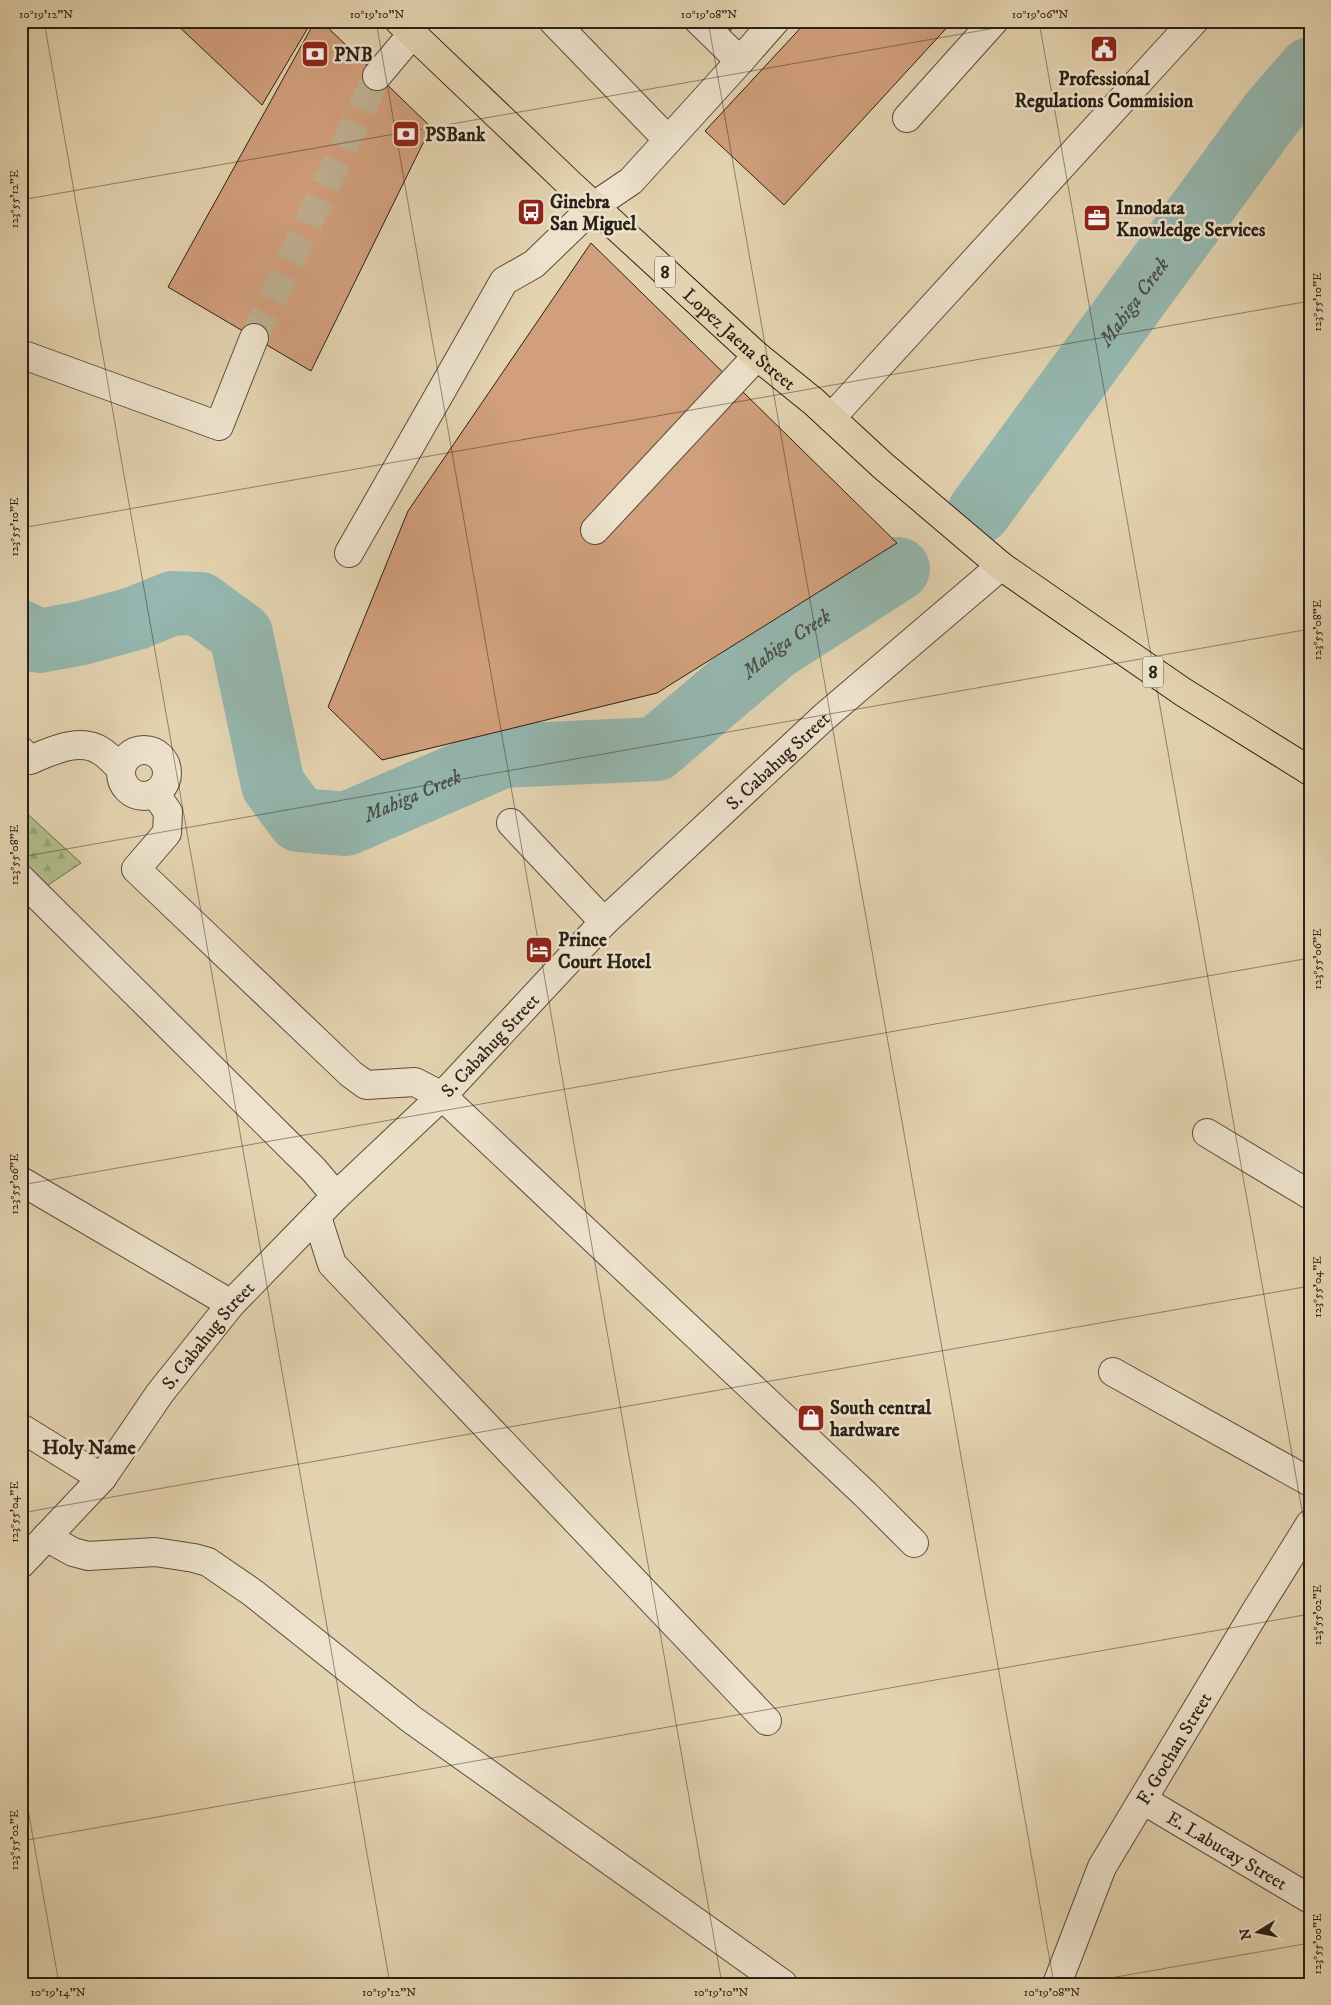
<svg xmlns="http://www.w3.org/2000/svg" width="1331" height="2005" viewBox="0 0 1331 2005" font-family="'IM FELL DW Pica',serif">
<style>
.forest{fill:url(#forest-firs);stroke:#6e6e52}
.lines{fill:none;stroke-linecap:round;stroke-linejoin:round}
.river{stroke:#95b7af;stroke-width:64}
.building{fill:#d19f7c;stroke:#2a2017}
.minor-tunnel{stroke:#bfaf91;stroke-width:28;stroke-dasharray:28 14;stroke-linecap:butt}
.minor-casing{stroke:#584d3d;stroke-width:30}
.major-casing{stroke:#2a2017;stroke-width:30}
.minor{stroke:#ede2cc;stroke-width:28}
.major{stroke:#e4d3b0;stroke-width:28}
.ticks{fill:none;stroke:#2a2017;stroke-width:1;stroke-opacity:0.45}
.labels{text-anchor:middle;stroke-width:5;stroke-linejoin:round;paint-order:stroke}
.shield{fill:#ede2cc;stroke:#645a4d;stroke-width:1}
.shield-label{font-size:18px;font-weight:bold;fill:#2a2017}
.poi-label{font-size:19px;font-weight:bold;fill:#2a2017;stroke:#ede2cc;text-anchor:start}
.street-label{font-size:19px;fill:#2a2017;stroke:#ede2cc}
.water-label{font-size:20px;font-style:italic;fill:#4a4d45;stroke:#ede2cc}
.neighbourhood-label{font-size:20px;font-weight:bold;fill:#2a2017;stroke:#ede2cc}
.neatline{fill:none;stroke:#2a2017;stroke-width:2}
.ticks-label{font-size:12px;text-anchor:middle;fill:#2a2017}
</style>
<defs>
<pattern id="forest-firs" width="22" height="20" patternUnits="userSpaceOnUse" patternTransform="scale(1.25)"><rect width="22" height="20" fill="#b2bd8d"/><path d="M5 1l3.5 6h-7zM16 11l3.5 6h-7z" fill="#99a279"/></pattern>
</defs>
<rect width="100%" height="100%" fill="#e4d3b0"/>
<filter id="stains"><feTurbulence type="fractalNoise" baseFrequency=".004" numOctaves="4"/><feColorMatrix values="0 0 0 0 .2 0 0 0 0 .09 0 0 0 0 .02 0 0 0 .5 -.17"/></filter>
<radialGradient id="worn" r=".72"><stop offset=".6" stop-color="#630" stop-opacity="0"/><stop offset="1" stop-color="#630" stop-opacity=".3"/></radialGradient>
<path class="forest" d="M21,808L81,863L21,903Z"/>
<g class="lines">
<g class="river">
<path id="s1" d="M979,512L1271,114L1310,69"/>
<path id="s2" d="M21,632L39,641L82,633L136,618L173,603L200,604L241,634L273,785L299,820L346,824L503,756L656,749L775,648L898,569"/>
</g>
</g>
<g class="building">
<path d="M173,21H312L262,105Z"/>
<path d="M315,21H321L431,127L311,371L168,287Z"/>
<path d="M710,21H739L725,36Z"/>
<path d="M807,21H953L784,205L705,131Z"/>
<path d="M591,243L897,543L657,693L382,760L328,707L408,511Z"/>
</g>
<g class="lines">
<path class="minor-tunnel" d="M254,338L377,76"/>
<g class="minor-casing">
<g id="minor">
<path d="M553,21L668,140"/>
<path d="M699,21L740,61"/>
<path d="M377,76L413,33"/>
<path d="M907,118L994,21"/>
<path d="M21,354L219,426L254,338"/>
<path d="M831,418L1194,21"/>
<path d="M595,530L757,356"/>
<path d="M349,553L504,281L534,264L594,206L631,181L740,61L775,21"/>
<circle cx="144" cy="773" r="23"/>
<path d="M21,751L30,760C51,751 80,737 101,751C108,755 115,763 121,769"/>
<path d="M155,793L168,812L167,833L136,869L351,1074L366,1085L415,1082L442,1096L865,1494L914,1543"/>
<path d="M511,823L604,922"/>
<path d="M21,879L314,1170L336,1196"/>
<path d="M1207,1133L1310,1195"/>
<path d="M21,1181L231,1304"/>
<path d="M317,1217L332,1264L767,1721"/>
<path d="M1113,1372L1310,1482"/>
<path d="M21,1428L102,1478"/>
<path d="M46,1537L73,1552L88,1556L155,1552L194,1558L208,1562L253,1593L411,1719L783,1984"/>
<path id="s3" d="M21,1564L102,1478L160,1393L231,1304L336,1196L442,1096L604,922L824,717L1001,566"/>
<path id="s4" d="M1143,1800L1310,1899"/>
<path id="s5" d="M1057,1984L1102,1867L1254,1614L1310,1524"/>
</g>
</g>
<g class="major-casing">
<g id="major">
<path id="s6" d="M399,21L571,185L757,356L814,402L882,465L1001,566L1183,692L1310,771"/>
</g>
</g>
<use href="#minor" class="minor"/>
<use href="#major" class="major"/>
</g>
<path class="ticks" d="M44,21L390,1984M376,21L722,1984M708,21L1054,1984M1039,21L1310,1556M21,200L1035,21M21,528L1310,301M21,857L1310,629M21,1185L1310,958M21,1513L1310,1286M21,1770L59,1984M21,1841L1310,1614M1076,1984L1310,1943"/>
<defs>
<g id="civic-square" transform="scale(1.4375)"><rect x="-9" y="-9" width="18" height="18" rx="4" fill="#8f2418" stroke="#ede2cc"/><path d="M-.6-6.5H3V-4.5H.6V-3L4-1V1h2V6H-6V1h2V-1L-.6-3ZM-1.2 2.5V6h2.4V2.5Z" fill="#fff"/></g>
<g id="bank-square" transform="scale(1.4375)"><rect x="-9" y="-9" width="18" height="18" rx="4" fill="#8f2418" stroke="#ede2cc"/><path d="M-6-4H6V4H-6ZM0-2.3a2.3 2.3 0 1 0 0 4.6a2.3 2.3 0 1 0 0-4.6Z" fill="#fff"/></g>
<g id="bus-square" transform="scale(1.4375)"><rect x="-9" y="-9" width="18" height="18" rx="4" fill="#8f2418" stroke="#ede2cc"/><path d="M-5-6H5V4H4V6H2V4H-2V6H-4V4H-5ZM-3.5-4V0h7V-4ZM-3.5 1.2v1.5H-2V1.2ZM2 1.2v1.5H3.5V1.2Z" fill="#fff"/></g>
<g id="office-square" transform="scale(1.4375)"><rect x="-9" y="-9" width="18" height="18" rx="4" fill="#8f2418" stroke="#ede2cc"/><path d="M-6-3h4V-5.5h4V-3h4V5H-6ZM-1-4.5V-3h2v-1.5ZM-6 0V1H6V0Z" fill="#fff"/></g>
<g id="hotel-square" transform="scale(1.4375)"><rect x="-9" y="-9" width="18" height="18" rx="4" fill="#8f2418" stroke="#ede2cc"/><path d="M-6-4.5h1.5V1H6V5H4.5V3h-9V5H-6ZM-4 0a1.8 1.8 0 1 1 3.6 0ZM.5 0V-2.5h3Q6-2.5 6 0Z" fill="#fff"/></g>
<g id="shop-square" transform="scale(1.4375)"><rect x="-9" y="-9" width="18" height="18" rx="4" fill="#8f2418" stroke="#ede2cc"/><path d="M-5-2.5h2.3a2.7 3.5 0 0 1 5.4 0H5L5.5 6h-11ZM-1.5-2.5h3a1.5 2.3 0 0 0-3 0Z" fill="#fff"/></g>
</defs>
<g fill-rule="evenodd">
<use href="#civic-square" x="1104" y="49"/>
<use href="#bank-square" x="315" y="54"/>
<use href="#bank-square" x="406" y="134"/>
<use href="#bus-square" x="531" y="212"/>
<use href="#office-square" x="1097" y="218"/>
<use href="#hotel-square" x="539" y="950"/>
<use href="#shop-square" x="811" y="1418"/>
</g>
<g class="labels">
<g class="shield">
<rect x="655" y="256.5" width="20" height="31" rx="4"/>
<rect x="1143" y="656.5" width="20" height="31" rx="4"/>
</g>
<g class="shield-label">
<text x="665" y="278">8</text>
<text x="1153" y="678">8</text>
</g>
<g class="poi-label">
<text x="334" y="61">PNB</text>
<text x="1104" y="85" text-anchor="middle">Professional<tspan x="1104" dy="22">Regulations Commision</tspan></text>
<text x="425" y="141">PSBank</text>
<text x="550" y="208">Ginebra<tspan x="550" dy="22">San Miguel</tspan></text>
<text x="1116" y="214">Innodata<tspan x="1116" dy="22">Knowledge Services</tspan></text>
<text x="558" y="946">Prince<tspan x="558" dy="22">Court Hotel</tspan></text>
<text x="830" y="1414">South central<tspan x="830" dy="22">hardware</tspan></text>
</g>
<g class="street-label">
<text dy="7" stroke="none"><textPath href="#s6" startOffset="466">Lopez Jaena Street</textPath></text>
<text dy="7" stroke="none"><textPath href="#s3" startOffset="1106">S. Cabahug Street</textPath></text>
<text dy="7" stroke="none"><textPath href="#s3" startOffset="701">S. Cabahug Street</textPath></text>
<text dy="7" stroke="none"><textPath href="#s3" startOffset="296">S. Cabahug Street</textPath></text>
<text dy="7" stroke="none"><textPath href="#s5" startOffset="264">F. Gochan Street</textPath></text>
<text dy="7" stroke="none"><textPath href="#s4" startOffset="98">E. Labucay Street</textPath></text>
</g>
<g class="water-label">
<text dy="7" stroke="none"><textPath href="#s1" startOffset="261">Mahiga Creek</textPath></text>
<text dy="7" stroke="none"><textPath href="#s2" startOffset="975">Mahiga Creek</textPath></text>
<text dy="7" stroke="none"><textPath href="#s2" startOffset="555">Mahiga Creek</textPath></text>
</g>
<g class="neighbourhood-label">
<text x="89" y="1454">Holy Name</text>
</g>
</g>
<rect width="1331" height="2005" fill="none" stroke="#e4d3b0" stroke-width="55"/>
<g transform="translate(1258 1932) rotate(260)" stroke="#ede2cc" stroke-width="4" paint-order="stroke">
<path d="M0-4L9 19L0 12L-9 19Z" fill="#2a2017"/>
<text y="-8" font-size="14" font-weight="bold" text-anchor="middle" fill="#2a2017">N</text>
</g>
<rect x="28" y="28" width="1276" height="1950" class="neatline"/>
<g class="ticks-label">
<text x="46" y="18">10°19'12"N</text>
<text x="377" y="18">10°19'10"N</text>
<text x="709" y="18">10°19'08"N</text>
<text x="1040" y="18">10°19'06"N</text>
<text transform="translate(14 199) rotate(-90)" y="4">123°55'12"E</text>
<text transform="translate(1317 302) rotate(-90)" y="4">123°55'10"E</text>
<text transform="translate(14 527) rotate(-90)" y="4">123°55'10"E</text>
<text transform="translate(1317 630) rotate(-90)" y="4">123°55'08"E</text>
<text transform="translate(14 855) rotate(-90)" y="4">123°55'08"E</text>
<text transform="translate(1317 959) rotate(-90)" y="4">123°55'06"E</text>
<text transform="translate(14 1184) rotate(-90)" y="4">123°55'06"E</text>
<text transform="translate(1317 1287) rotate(-90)" y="4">123°55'04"E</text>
<text transform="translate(14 1512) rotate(-90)" y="4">123°55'04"E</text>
<text transform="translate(1317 1615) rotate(-90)" y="4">123°55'02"E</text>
<text transform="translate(14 1840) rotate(-90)" y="4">123°55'02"E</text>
<text transform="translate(1317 1944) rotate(-90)" y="4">123°55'00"E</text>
<text x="58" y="1996">10°19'14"N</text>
<text x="389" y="1996">10°19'12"N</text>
<text x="721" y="1996">10°19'10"N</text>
<text x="1052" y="1996">10°19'08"N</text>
</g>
<rect width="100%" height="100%" filter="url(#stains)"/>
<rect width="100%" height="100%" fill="url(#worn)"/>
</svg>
